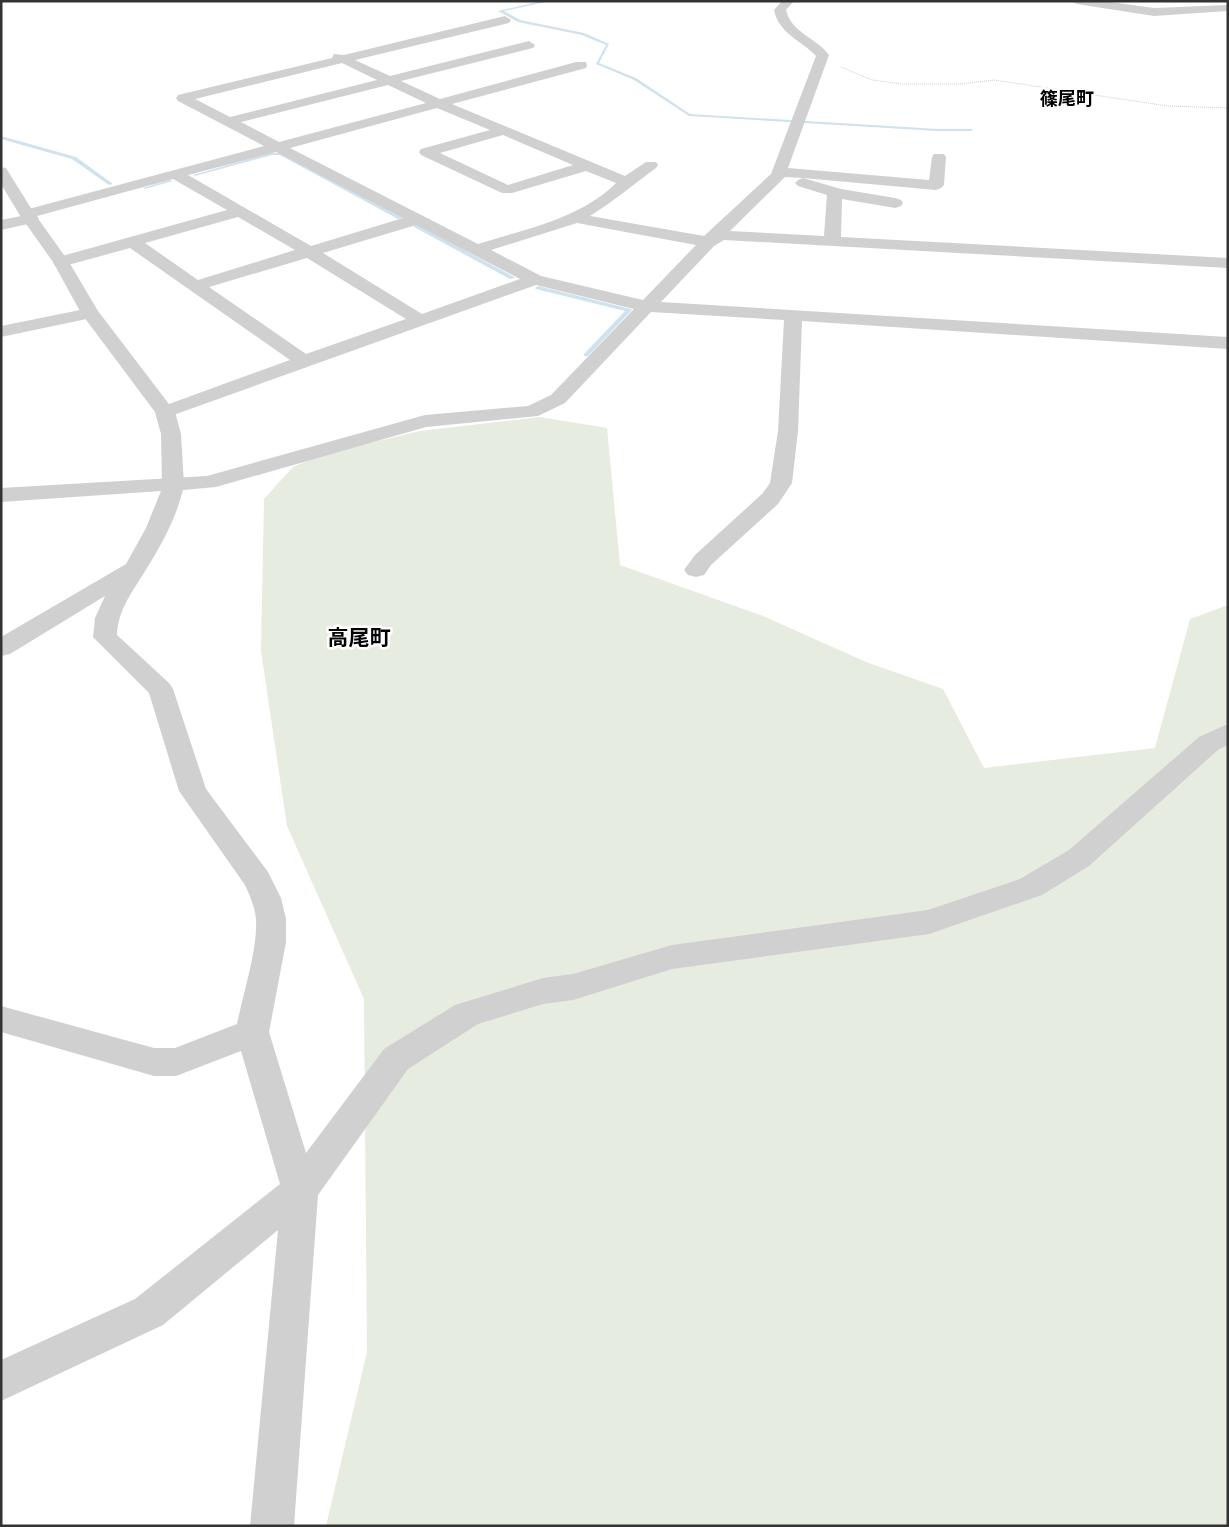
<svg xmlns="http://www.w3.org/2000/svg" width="1229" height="1527" viewBox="0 0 1229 1527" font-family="'Space Grotesk','Noto Sans JP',sans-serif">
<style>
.green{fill:#e6ecdf}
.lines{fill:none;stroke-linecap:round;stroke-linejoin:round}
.stream{fill:#cfe2ee;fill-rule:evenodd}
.path{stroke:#cdcdcd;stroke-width:1;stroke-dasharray:1 1;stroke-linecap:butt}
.minor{fill:#d0d0d0;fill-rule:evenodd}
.tertiary{fill:#d0d0d0;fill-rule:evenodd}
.labels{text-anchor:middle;stroke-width:5;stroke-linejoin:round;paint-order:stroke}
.far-quarter-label{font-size:18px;font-weight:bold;fill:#000;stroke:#fff}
.quarter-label{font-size:21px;font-weight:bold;fill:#000;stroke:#fff}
</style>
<rect width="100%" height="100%" fill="#fff"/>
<path class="green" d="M540,417L607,428L620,565L763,616L866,662L943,689L984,768L1155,748L1190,619L1228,605V1526H326L367,1352L364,999L287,826L261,651L264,499L293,467L320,455L420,431Z"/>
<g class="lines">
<g class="stream">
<path d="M542,1H550L504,11L520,20L584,33L609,44L599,63L636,78L690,114L938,129H971L973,130L971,131H938L689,116L634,80L596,64L606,45L582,35L518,22L498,11Z"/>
<path d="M1,136L76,157L113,184L109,185L72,159L1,139Z"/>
<path d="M270,153H283L403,218L398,219L280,155H272L195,176L193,175Z"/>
<path d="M169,180L173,181L145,189L143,188Z"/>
<path d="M416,224L514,277L515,278L510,279L414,227V225Z"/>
<path d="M538,286L631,309L632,310L588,356H584V354L625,311L536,289L535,288Z"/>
</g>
<path class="path" d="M841,67L872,80L902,84H961L994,80L1168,106L1228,108"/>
<g class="minor">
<path d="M782,1H794L786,10C791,33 817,38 829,55L788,168L929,180L932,157L934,154H944L946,157L944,185L941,188L936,190L803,178L841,189L895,198L901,200L903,203L901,206L895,208L842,199L841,237L1228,258V268L724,240L714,246L661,302L1228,337V349L802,321L798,431L792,483L778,504L711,565L704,575L696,577L688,575L684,570L695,555L762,494L770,483L778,431L784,320L651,312L565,403L538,416L426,427L216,487L183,490C176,518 162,544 147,568C134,590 118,608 117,635L169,683L173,689L206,789L268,872L281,898L286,919V942L269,1032L306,1153L384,1049L455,1005L543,978L573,974L672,945L928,910L1020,879L1069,850L1199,737L1228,724V745L1219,749L1089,866L1042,895L929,934L672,969L573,1000L543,1004L478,1024L408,1069L318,1195L294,1526H250L278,1230L163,1325L1,1401V1360L135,1299L280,1184L241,1051L176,1076H154L1,1032V1006L154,1048H175L237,1024C243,994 258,948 256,919C255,907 250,896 245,885L179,791L149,693L93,637L95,618L105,596L10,654L1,656V637L126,564L146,528L161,491L1,502V488L207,476L425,415L528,406L551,395L634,309L536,285L165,418L158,416L155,412L158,408L290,360L130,248L61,267L55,266L53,262L55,258L227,210L173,179L37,216L39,219L37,222L1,230V220L21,216L19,214L21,211L264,146L178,101L176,98L178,95L332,58L334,54L344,55L505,16L511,20L509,23L355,60L390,76L529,41L535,45L533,48L401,81L440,99L576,62H586L587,65L586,68L452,104L625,176L646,162H656L658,165L656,168C634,184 614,201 590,216L704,236L771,174L816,56C801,40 779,34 774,10ZM342,63L377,80L230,117L195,99ZM388,85L426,103L279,142L241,122ZM437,108L490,130L421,149L419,152L421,155L502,193H512L586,171L616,183C580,219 525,229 478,244L290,148ZM503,135L573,165L508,185L440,153ZM276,152L403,218L311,246L188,175ZM785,177L803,178L798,180L795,183L798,186L827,195L824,236L730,231ZM238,217L295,250L198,280L145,243ZM577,223L696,245L643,300L541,276L491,250ZM416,225L520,279L422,314L323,253ZM307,258L406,319L306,354L209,287Z"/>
<path d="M1071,1H1103L1154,8L1228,5V11L1154,16L1077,4Z"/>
<path d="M90,308L96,309L99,313L96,317L1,337V326Z"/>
</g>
<path class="tertiary" d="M1,167L6,168L34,213L69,262L98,311L175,412L181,434L184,485L181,490L173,491L165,490L162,485L161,434L155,412L81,313L53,262L19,214L1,184Z"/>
</g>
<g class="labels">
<g class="far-quarter-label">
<text x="1067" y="105">篠尾町</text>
</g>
<g class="quarter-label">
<text x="359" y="645">高尾町</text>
</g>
</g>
<rect width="1229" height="1527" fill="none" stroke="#333333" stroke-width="5"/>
</svg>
